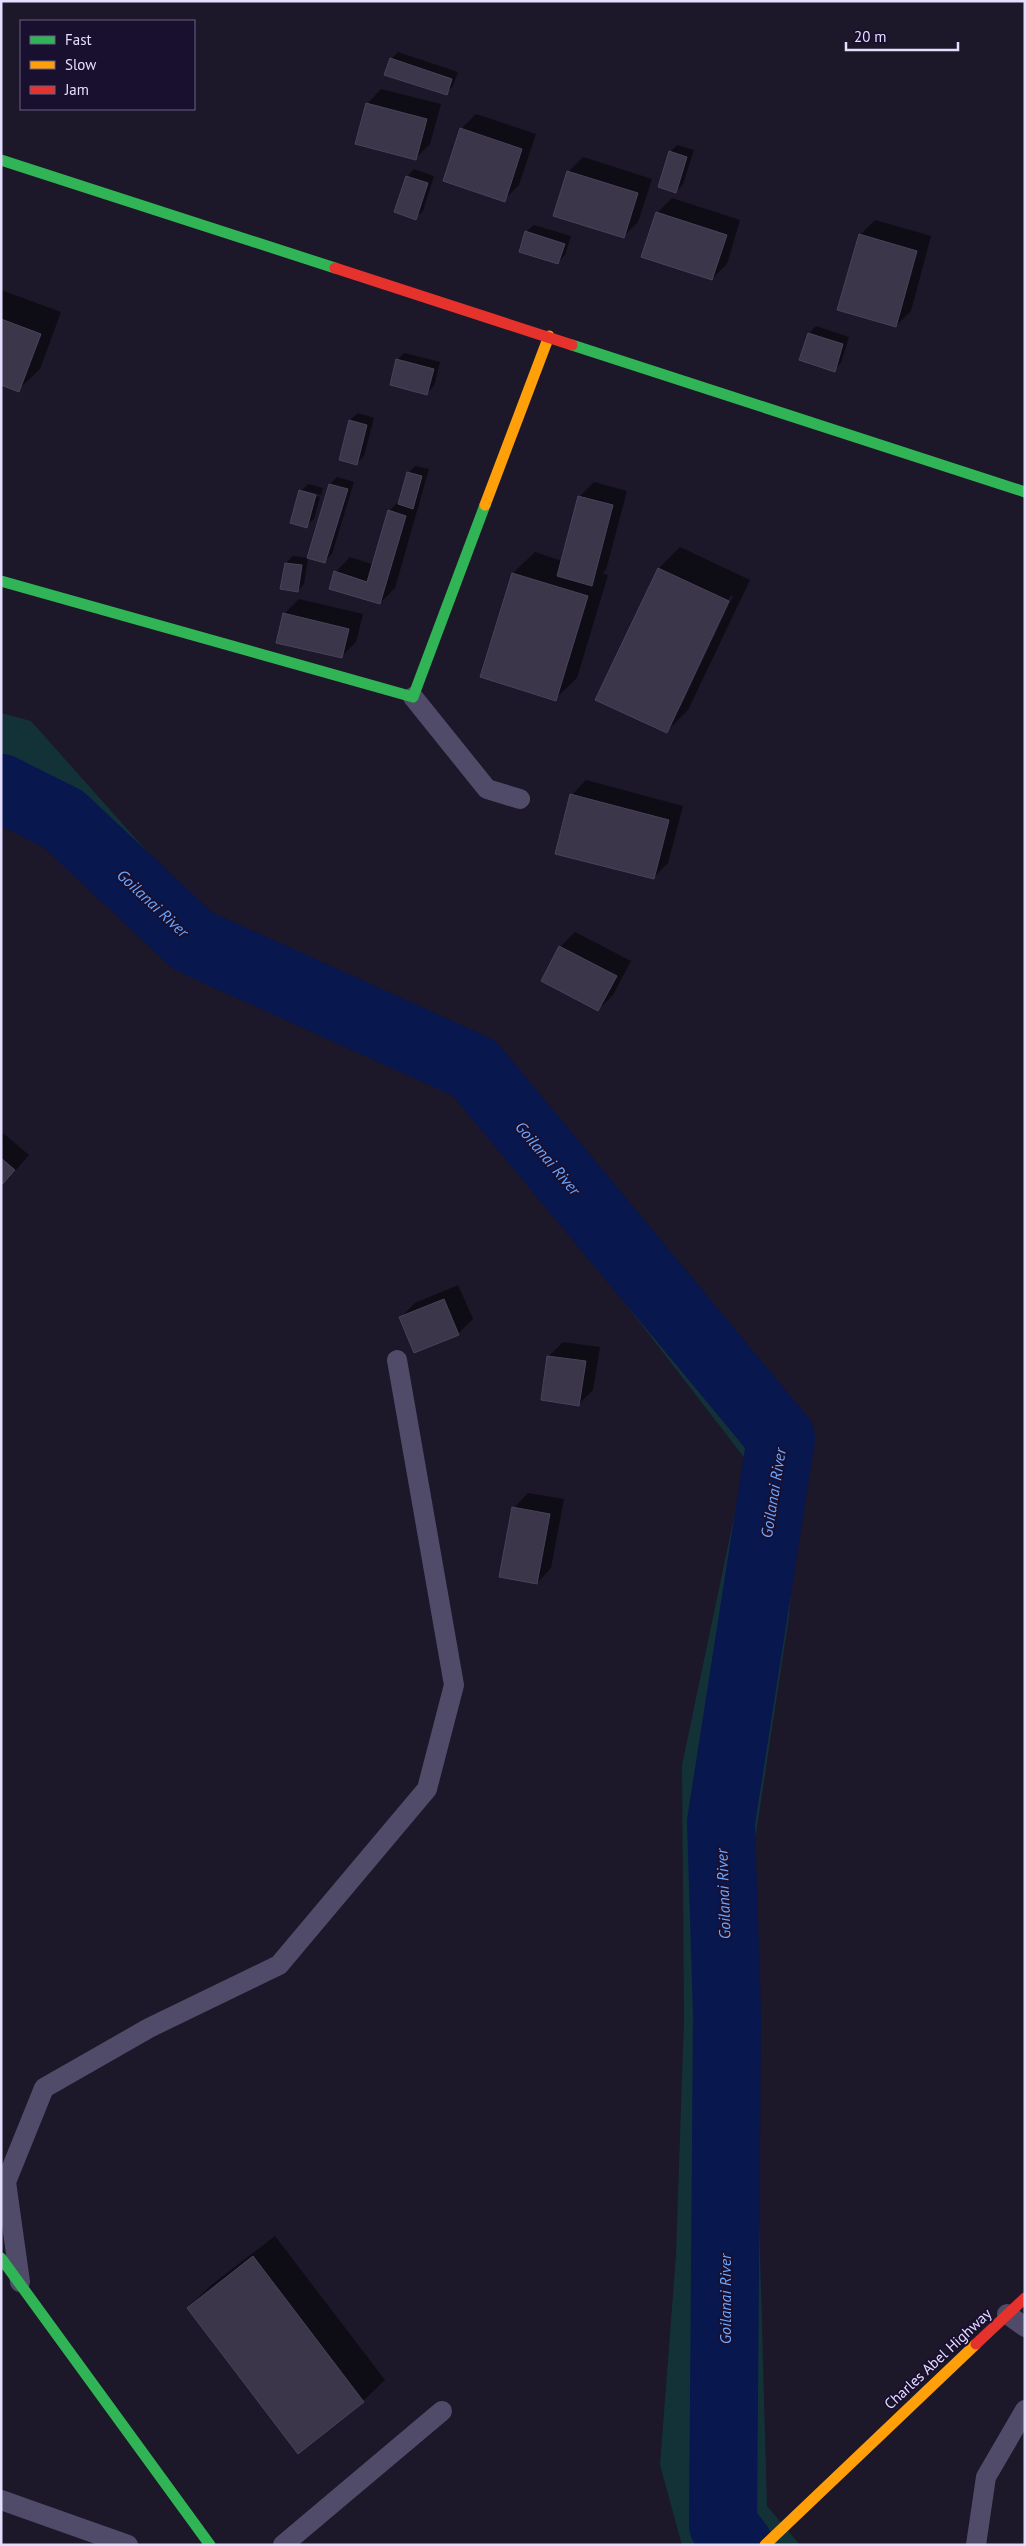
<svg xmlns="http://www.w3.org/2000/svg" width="1026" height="2546" viewBox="0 0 1026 2546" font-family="'PT Sans',sans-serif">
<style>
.green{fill:#133238}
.shadow{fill:#0007;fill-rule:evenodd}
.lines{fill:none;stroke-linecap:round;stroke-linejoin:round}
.river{stroke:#08174e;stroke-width:68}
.building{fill:#3c364a;stroke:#4a425c}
.lane{stroke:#514b6a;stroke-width:20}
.fast{stroke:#30b455;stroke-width:11}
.slow{stroke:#ff9f0a;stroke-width:11}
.jam{stroke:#e5322d;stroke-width:11}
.labels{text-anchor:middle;stroke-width:4;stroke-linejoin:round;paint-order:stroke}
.street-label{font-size:15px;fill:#e6deff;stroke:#191030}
.water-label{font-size:16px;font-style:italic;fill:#6ca7ff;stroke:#191030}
</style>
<rect width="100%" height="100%" fill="#1c1729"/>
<path class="green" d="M1,713L31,721L193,903L474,1040L806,1417L789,1616L755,1840L754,2039L767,2506L800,2545H682L660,2465L676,2255L684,2019L682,1765L746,1460L460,1089L181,962L47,845L1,820Z"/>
<g class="shadow">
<path d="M398,52L458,72L453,86L446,93L391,59Z"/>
<path d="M381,89L441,104L430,144L416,158L367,104Z"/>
<path d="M476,114L536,134L519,185L504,200L461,129Z"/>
<path d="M677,145L694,150L683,184L676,192L670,152Z"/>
<path d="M583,157L652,179L638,222L623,237L568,172Z"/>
<path d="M414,169L434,176L423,211L415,218L407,177Z"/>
<path d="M672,198L740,220L727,264L712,279L657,213Z"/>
<path d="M875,220L931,236L911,311L896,326L860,235Z"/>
<path d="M534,225L571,236L565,255L558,262L526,232Z"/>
<path d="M1,290L61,312L40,369L18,390L1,384Z"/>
<path d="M816,326L849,337L841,363L834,370L809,333Z"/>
<path d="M404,353L440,362L434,386L427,393L397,360Z"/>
<path d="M358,413L374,418L364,456L357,463L350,420Z"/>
<path d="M415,466L429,469L395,588L380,603L336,572L350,557L374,565L389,511L400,500L408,473Z"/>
<path d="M337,477L354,482L332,554L325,561L309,557L330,484Z"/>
<path d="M594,482L627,491L606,570L602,573L608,575L577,678L555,699L513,573L535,552L562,561L579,497Z"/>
<path d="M308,484L323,488L321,495L303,490V493L320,497L314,519L306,526L301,491Z"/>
<path d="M680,547L750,580L688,710L666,732L659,568ZM731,595L733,596L680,708H677Z"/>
<path d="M293,556L308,558L304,584L297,591L286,563Z"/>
<path d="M299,599L363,614L356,642L341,657L284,614Z"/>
<path d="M586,780L683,806L668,863L653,878L572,795Z"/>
<path d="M575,932L631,961L613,995L598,1010L542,980L560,947Z"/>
<path d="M3,1133L29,1155L1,1187V1134Z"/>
<path d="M458,1285L473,1319L458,1334L400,1318L415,1303Z"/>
<path d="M563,1342L600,1347L593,1390L579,1404L548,1357Z"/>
<path d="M528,1493L564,1499L551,1568L537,1583L514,1508Z"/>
<path d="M275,2236L385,2380L363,2401L188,2308L210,2286Z"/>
</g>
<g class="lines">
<path class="river" d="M1,788L63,819L193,941L474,1068L781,1438L721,1822L727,2015L723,2525L739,2545"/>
</g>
<g class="building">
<path d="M390,58L452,79L447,95L384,75Z"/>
<path d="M366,103L427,119L416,160L355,144Z"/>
<path d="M460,128L522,149L505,202L443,181Z"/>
<path d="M669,151L687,157L676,193L658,187Z"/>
<path d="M567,171L638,193L624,238L553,216Z"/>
<path d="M406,176L428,183L416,220L394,212Z"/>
<path d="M656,212L727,235L712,280L641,257Z"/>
<path d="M525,231L565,244L558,264L519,252Z"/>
<path d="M859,234L917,251L896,327L837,310Z"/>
<path d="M1,319L41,334L19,392L1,385Z"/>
<path d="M808,333L843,344L835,372L799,360Z"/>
<path d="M396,359L434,369L427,395L390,385Z"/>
<path d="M349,420L367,425L357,465L339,460Z"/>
<path d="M407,472L422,476L413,509L398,504Z"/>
<path d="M329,484L348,489L325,563L307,558Z"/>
<path d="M299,490L316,495L307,528L290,523Z"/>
<path d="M578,496L613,505L592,586L557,576Z"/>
<path d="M388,510L406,516L380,604L329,589L334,571L367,582Z"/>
<path d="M285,563L302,565L298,592L280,589Z"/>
<path d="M658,568L729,601L667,733L595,700Z"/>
<path d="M512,573L588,596L556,701L480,677Z"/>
<path d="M283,613L349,629L342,658L276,643Z"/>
<path d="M570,794L669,820L654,879L555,854Z"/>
<path d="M559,946L617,976L598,1011L541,981Z"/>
<path d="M1,1158L15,1170L1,1186Z"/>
<path d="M444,1299L459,1335L414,1353L399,1317Z"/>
<path d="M547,1356L586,1361L579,1406L541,1400Z"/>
<path d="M512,1507L550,1514L537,1584L499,1577Z"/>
<path d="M253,2256L364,2402L298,2454L187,2308Z"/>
</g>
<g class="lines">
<g class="lane">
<path d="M413,697L487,789L520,799"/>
<path d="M20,2282L6,2182L44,2088L149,2028L279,1965L427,1789L454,1685L397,1360"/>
<path d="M1007,2314L1025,2327"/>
<path d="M1,2500L128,2545"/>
<path d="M283,2545L442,2411"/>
<path d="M976,2545L986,2477L1025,2410"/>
</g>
<g class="fast">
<path d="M1,160L335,268"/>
<path d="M572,345L1025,492"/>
<path d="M1,581L413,697L485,505"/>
<path d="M1,2258L210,2545"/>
</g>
<g class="slow">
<path d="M485,505L549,336"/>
<path d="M765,2545L976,2344"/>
</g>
<g class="jam">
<path d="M335,268L572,345"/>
<path d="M976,2344L1025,2298"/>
</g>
</g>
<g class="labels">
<g class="street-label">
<text transform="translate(938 2359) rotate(-43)" y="5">Charles Abel Highway</text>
</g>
<g class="water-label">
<text transform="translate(153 903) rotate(43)" y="6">Goilanai River</text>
<text transform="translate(548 1158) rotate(50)" y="6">Goilanai River</text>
<text transform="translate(773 1493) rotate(-81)" y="6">Goilanai River</text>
<text transform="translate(723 1894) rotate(-92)" y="6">Goilanai River</text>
<text transform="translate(725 2299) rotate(-90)" y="6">Goilanai River</text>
</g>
</g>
<rect width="1026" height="2546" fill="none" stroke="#e6deff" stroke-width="5"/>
<rect x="20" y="20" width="175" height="90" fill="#191030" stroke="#6b6283"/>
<rect x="30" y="36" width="25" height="8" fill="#30b455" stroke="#6b6283"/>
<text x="65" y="45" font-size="15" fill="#e6deff">Fast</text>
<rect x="30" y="61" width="25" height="8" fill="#ff9f0a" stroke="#6b6283"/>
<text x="65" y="70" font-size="15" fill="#e6deff">Slow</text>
<rect x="30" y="86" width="25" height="8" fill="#e5322d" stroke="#6b6283"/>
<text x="65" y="95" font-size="15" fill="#e6deff">Jam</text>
<path d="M846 42v8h112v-8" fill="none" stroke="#e6deff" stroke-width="2.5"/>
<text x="854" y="42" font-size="15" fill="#e6deff" stroke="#191030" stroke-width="4" paint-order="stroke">20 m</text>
</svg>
